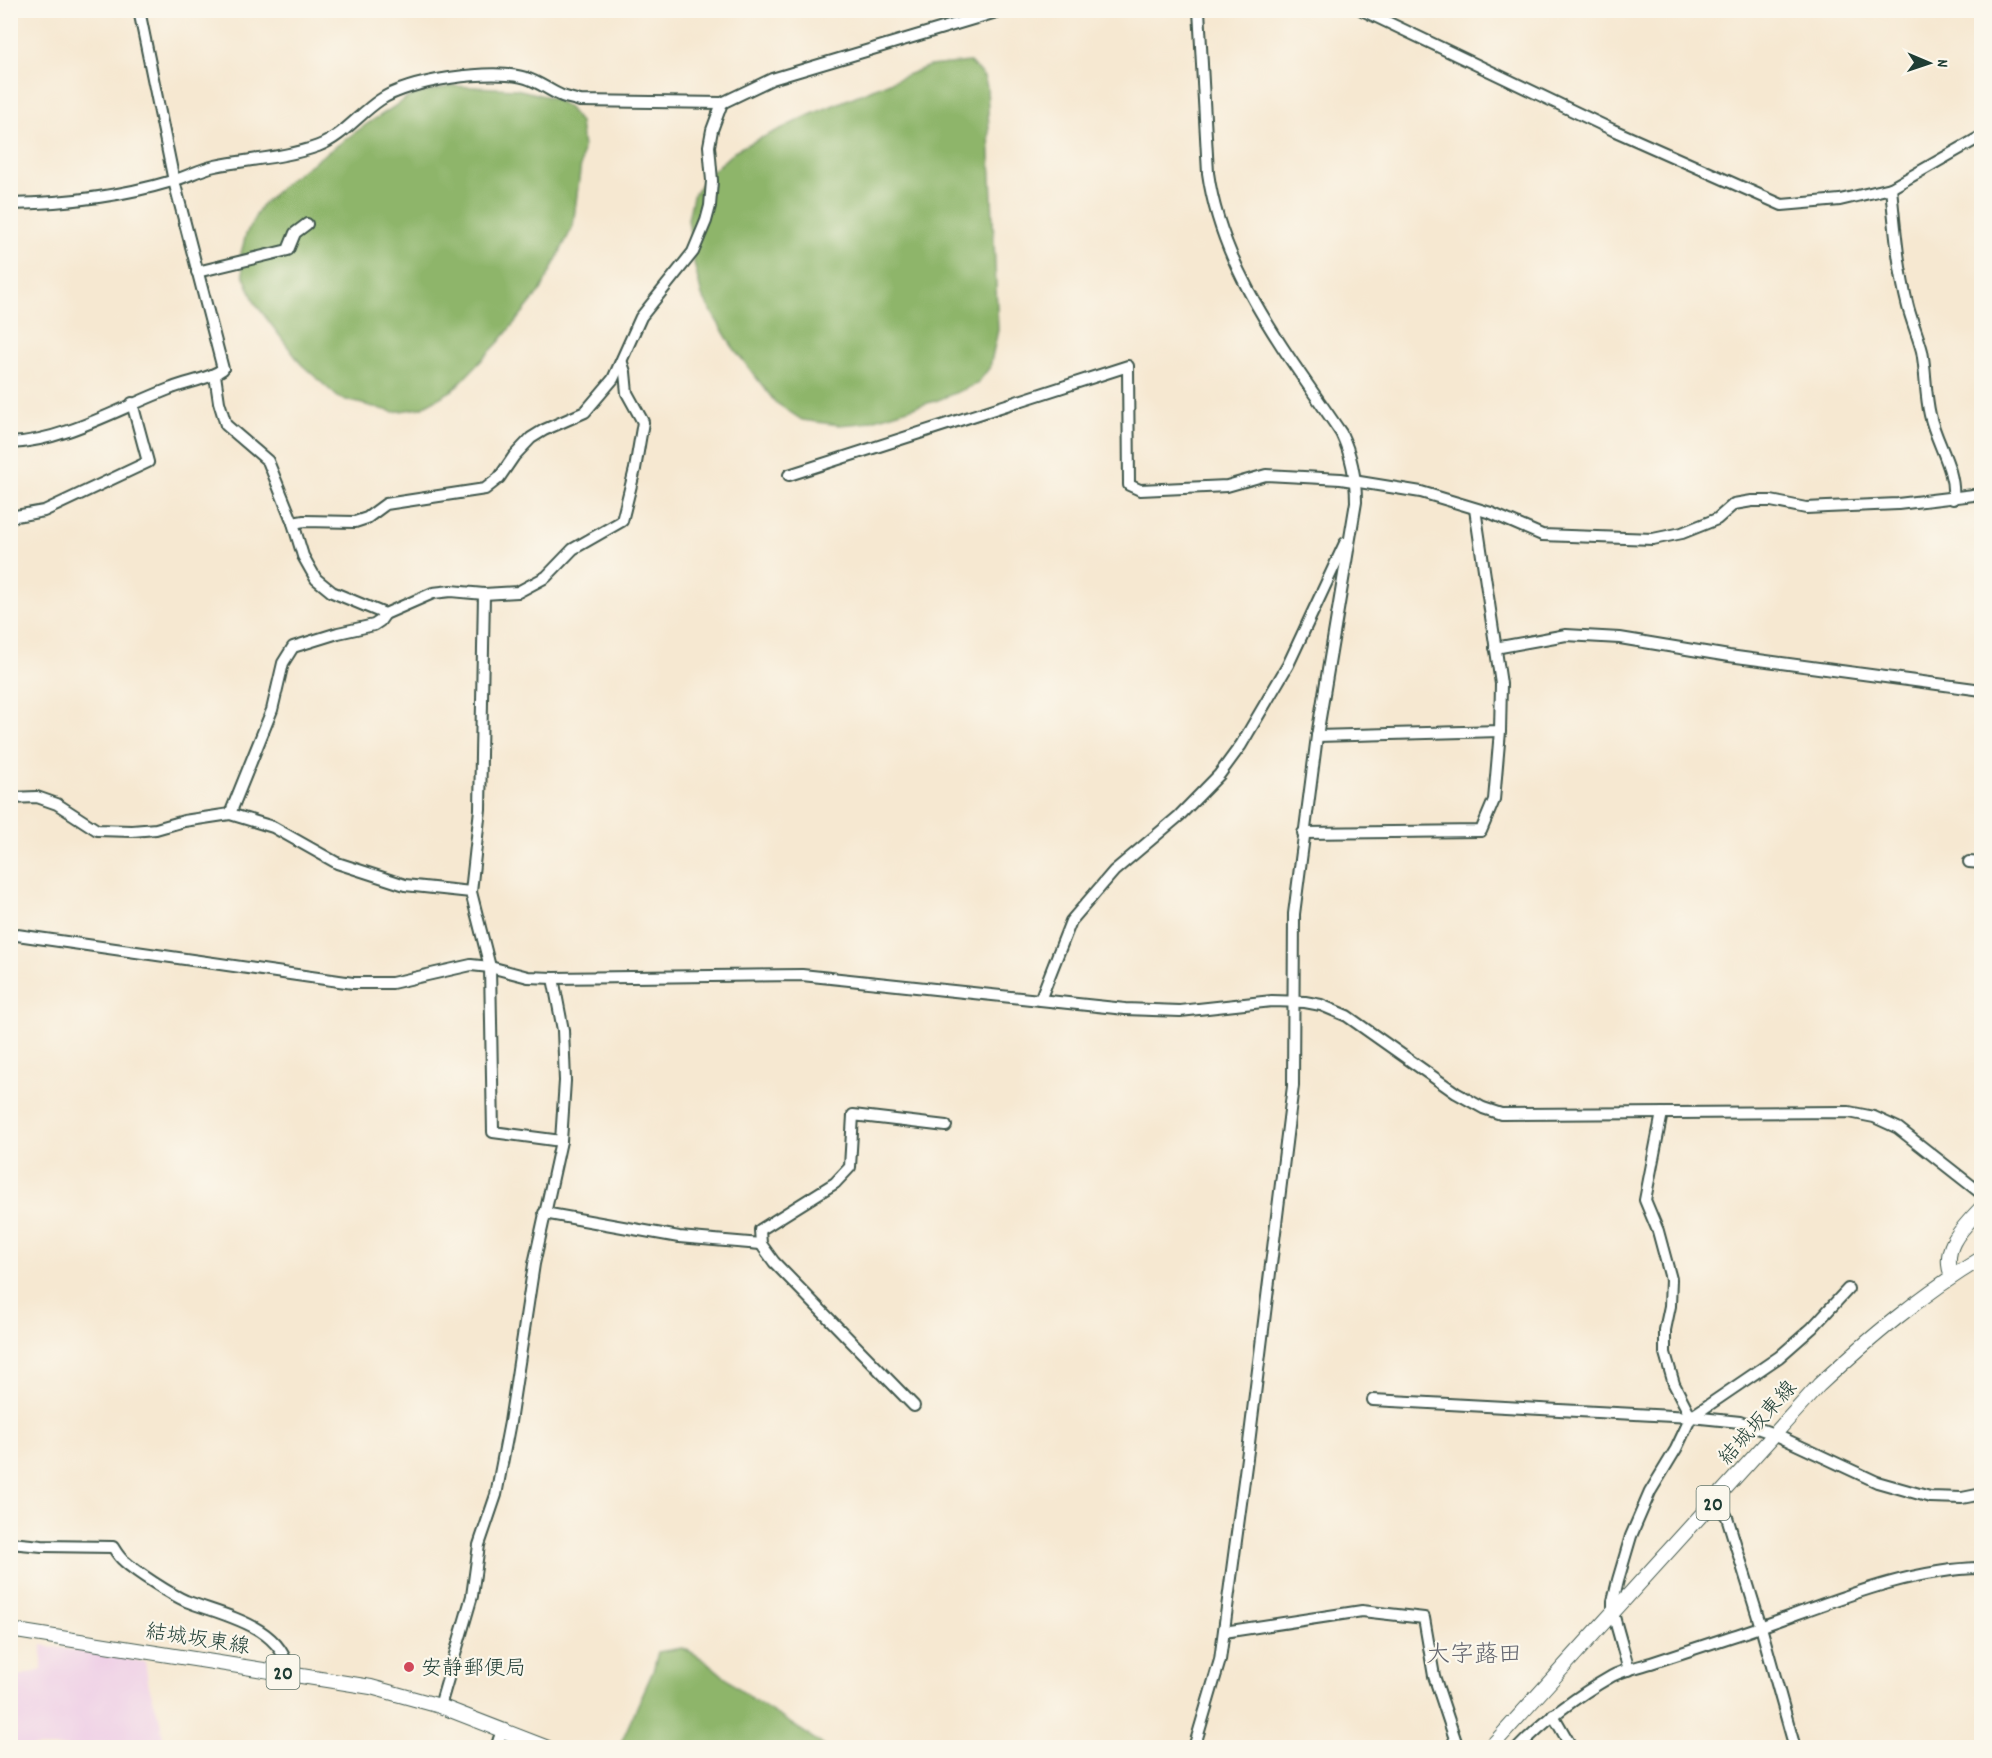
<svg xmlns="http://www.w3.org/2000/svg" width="1992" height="1758" viewBox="0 0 1992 1758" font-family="Dekko,'Klee One',sans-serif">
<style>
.built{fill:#efd0e6}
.forest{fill:#8eb56b;stroke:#567950;stroke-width:1.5}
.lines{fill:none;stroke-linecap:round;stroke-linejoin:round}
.stream{stroke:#7bb2ea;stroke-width:3}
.minor-casing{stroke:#3f574c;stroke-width:14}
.major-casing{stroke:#3f574c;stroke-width:16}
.minor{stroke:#fff;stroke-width:10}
.major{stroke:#fff;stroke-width:14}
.poi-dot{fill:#d1495b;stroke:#fbf7ec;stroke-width:2}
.labels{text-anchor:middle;stroke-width:4.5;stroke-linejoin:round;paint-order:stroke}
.shield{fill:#fbf7ec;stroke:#61756b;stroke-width:1.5}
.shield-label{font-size:20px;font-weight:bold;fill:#1f3d34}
.street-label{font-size:21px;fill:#1f3d34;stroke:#fbf7ec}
.poi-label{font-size:21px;fill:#1f3d34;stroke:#fbf7ec;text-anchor:start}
.quarter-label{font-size:24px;fill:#64666f;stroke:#fbf7ec}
</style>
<rect width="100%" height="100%" fill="#fbf7ec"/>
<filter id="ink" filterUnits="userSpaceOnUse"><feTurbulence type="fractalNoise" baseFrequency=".0167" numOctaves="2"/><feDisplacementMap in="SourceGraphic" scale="12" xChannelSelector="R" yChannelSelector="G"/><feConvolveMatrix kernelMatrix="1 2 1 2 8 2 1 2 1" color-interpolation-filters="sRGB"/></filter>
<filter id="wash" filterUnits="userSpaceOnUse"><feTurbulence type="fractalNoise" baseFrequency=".008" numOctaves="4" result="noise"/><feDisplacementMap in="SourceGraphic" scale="24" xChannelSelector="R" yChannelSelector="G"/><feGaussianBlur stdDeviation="1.35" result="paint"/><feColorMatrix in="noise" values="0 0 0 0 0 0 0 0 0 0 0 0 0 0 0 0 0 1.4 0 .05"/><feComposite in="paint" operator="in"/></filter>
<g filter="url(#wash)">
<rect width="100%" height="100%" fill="#f6e8d1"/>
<path class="built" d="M42,1645L145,1662L149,1686L160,1720L165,1747H11V1678L42,1670Z"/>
<g class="forest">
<path d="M970,62L984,77L987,87L998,330L990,367L977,384L938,400L862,423L839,425L802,420L775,402L732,346L702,296L694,263L688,219L693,196L705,178L736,150L812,114L929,66Z"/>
<path d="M452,86L516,89L553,98L568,107L580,122L583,148L573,226L541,290L499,342L453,390L421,408L393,412L339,398L301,364L255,303L243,274L241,253L246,234L261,206L290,179L367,124L412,95Z"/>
<path d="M682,1648C708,1658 724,1679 747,1695C772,1713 801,1728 825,1747H619L653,1671L658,1652Z"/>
</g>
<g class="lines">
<path class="stream" d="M10,13L23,10"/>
</g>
</g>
<g filter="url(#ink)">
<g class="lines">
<g class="minor-casing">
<g id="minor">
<path d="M1362,10L1613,130L1782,205L1840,200L1891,188L1982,136"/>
<path d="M1891,188C1895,228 1898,268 1908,307C1912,322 1918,336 1922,351C1926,372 1925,394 1930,415C1936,443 1956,469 1953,499"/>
<path d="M10,204C65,203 119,197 172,181C187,177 200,169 215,166C249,159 285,158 318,146C342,137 359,114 380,100C409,80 492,68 526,78C539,82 550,91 562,96C568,98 574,99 580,101L722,103L772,79L1003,10"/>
<path d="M197,272L288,250L295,233L307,224"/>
<path d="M215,375L219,402L226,425L268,461L293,523L303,556L316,579L332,592L385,614"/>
<path d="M10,443C65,441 121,407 172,388C189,381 208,380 223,369L174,181L139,10"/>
<path d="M789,475L1128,366L1129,485L1140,490L1227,486L1266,475L1341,479L1421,492L1491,513L1542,535L1653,539L1682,533L1717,519L1734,504L1752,501H1771L1806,508L1827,507L1898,504L1982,494"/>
<path d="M10,517L44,511L148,462L132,403"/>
<path d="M293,523L304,521L355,522L367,518L386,504L485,489L499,478L514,456L531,438L544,430L585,412L613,379L641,317L693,252L706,221L710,206L712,181L709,146L712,130L722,103"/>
<path d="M484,594L480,809L471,892L490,967L493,1132L561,1141"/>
<path d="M1495,648L1566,635L1620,638L1729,656L1982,690"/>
<path d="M1317,736L1500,731L1501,684L1475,509"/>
<path d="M10,798L37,797L57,804L97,830L132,831L156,829L184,821L230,814L273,827L337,863L405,885L471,892"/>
<path d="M230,814L272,710L283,663L293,647L338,633L374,625L380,621L385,614L433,593L451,591L484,594L518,592L546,577L573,549L622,521L635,469L643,422L627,393L625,372L622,363"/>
<path d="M1303,833L1481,831L1494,800L1500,731"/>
<path d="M1969,862L1982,863"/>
<path d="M10,934L353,983H392L471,965L490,967L528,977L553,978L802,975L1125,1009L1180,1011L1272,1001L1305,1002L1321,1005L1347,1016L1456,1093L1483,1108L1501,1114L1849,1112L1874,1117L1898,1128L1982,1194"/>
<path d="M1040,1000L1071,921L1114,871L1179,816L1219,775L1241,745L1288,665L1345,543"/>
<path d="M1662,1113L1645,1200L1658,1231L1671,1279L1670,1306L1665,1330V1353L1674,1384L1691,1417"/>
<path d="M544,1213L679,1237L761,1244"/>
<path d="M1373,1400L1691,1417L1740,1422L1774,1434L1877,1482L1930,1497L1962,1498L1982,1494"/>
<path d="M914,1406L774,1262L761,1244L760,1230L835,1183L850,1167L853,1115L946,1126"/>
<path d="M1715,1500L1727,1517L1761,1627L1795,1748"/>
<path d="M10,1543L42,1546L113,1547C116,1552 120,1558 124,1561C136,1572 172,1595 186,1601C224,1616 282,1625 289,1673"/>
<path d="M1224,1632L1362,1611L1424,1618L1434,1676L1458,1748"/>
<path d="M1629,1670L1613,1613V1601L1618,1580L1631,1536L1650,1492L1676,1449L1691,1417L1779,1357L1812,1328L1848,1289"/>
<path d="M440,1706L472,1596L479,1545L496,1495L510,1422L534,1264L561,1141L565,1081L563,1030L553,978"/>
<path d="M1553,1715L1572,1748"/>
<path d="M496,1748L502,1730"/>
<path d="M1194,1748L1220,1660L1249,1443L1293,1086L1294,914L1317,736L1356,502C1356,477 1352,456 1341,433C1287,353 1222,272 1208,173L1199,10"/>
<path d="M1518,1748C1546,1719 1577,1696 1612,1676C1623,1670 1638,1667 1651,1663C1678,1654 1705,1645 1733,1636C1812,1611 1897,1569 1982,1568"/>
</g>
</g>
<g class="major-casing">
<g id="major">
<path d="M1952,1276C1940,1247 1964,1227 1982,1207"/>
<path d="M10,1630L371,1687L440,1706L548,1748"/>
<path d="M1490,1748L1819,1385C1870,1338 1922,1294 1982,1258"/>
</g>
</g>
<use href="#minor" class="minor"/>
<use href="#major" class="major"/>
</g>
</g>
<circle class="poi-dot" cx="409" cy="1667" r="6"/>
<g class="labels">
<g class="shield">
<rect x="1696.5" y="1486" width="33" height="34" rx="4.5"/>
<rect x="266.5" y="1655" width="33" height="34" rx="4.5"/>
</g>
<g class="shield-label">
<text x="1713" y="1510">20</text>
<text x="283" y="1679">20</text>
</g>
<g class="street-label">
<text transform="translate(1757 1422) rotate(-48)" y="7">結城坂東線</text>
<text transform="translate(198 1638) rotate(9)" y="7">結城坂東線</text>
</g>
<g class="poi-label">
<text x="421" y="1674">安静郵便局</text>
</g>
<g class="quarter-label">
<text x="1474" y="1661">大字蕗田</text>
</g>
</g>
<rect width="1992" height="1758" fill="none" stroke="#fbf7ec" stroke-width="36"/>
<g transform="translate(1929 63) rotate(92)" stroke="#fbf7ec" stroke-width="4.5" paint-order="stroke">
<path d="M0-4.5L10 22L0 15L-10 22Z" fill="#1f3d34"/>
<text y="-9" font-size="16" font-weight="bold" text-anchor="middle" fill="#1f3d34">N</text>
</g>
</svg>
